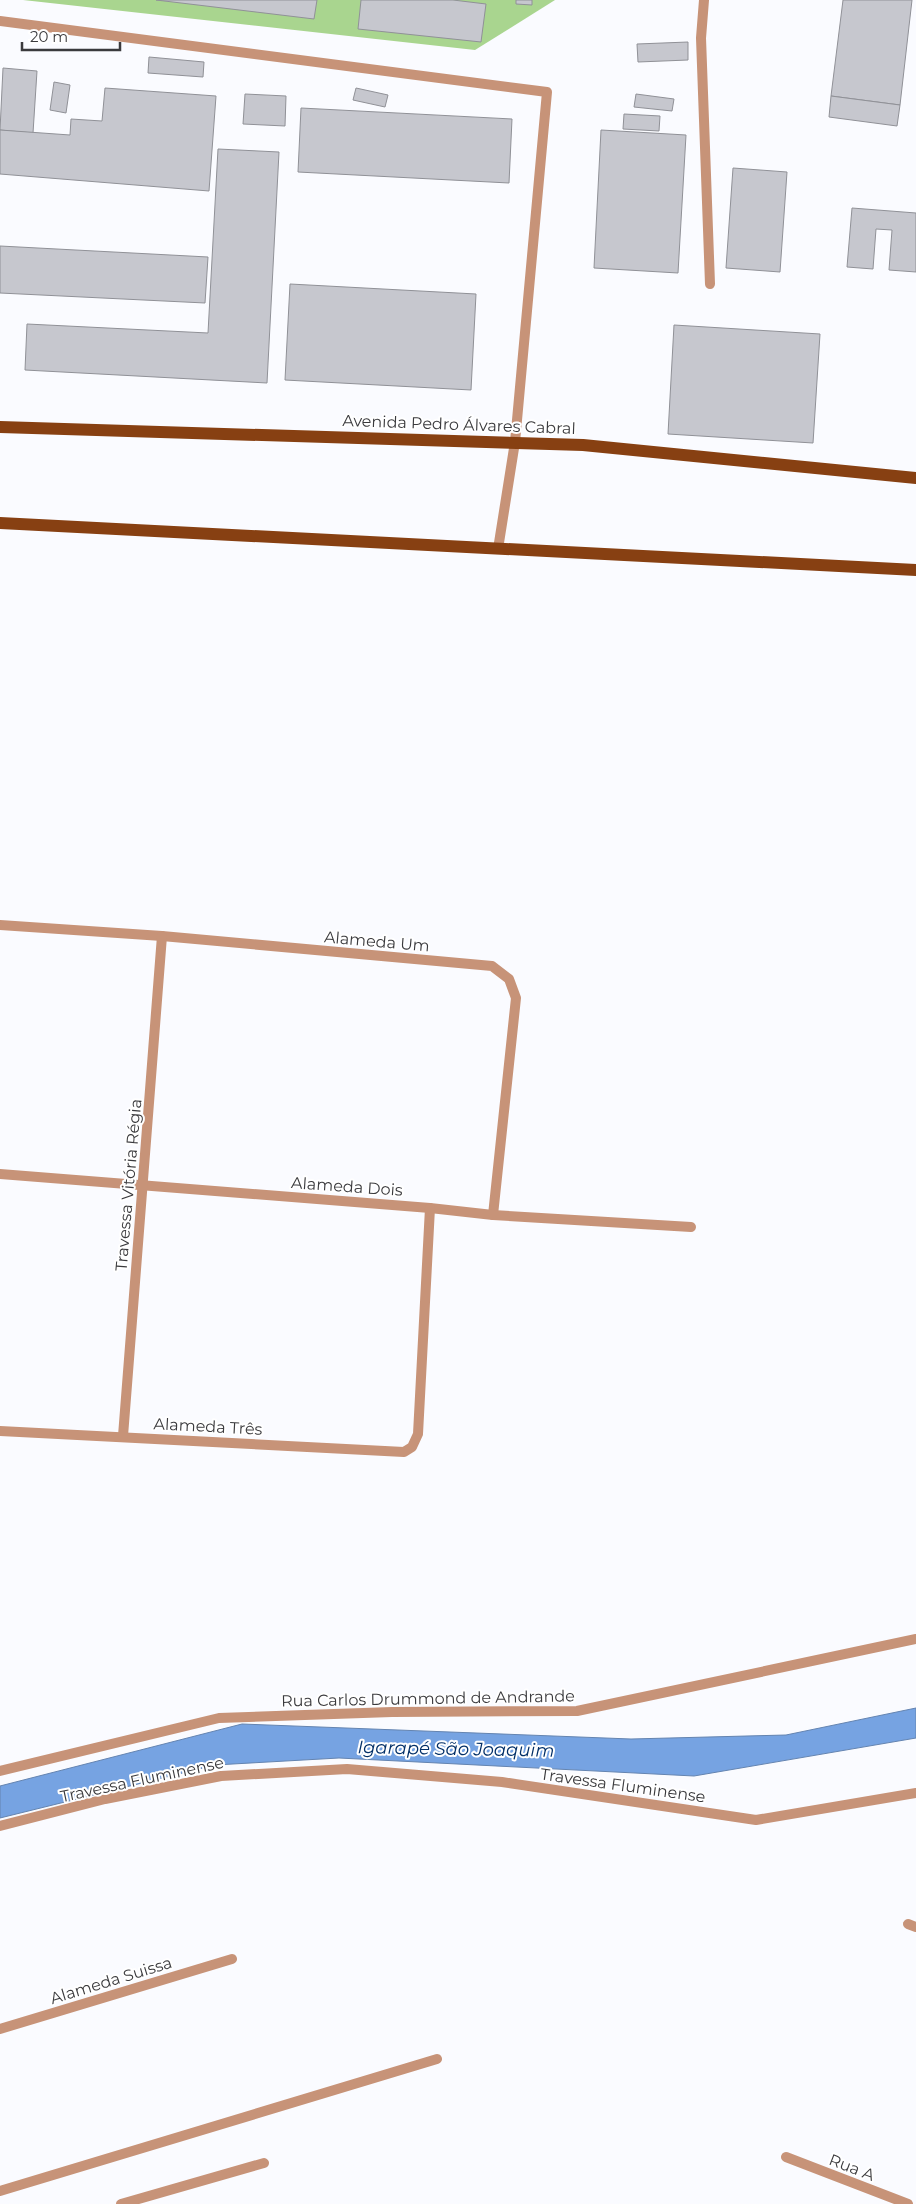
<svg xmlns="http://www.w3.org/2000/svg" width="916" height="2204" viewBox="0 0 916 2204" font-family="Montserrat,sans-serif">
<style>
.forest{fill:#a9d58f}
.water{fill:#76a3e2;stroke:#6484b0}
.building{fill:#c6c7ce;stroke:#909197}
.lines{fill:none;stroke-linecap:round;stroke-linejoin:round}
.lane{stroke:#c79378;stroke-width:10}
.street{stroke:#c79378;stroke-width:10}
.primary{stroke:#874012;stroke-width:12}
.labels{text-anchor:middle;stroke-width:4;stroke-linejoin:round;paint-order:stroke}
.street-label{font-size:16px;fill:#3a3a3d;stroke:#fff}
.water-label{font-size:18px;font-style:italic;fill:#022f67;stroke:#fff}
</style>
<rect width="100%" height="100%" fill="#fafbff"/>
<path class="forest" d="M23,0H555L475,50Z"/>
<path class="water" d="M916,1708V1738L694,1776L339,1758L215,1765L0,1818V1786L242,1724L631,1739L786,1735Z"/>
<g class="building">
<path d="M156,0H317L314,19Z"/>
<path d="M361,0H453L486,4L481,42L358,29Z"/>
<path d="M516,0H532V5L516,4Z"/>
<path d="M843,0H912L900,105L831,96Z"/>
<path d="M688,42V60L638,62L637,44Z"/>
<path d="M149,57L204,62L203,77L148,73Z"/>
<path d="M3,68L37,71L33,133L0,130Z"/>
<path d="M54,82L70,85L66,113L50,110Z"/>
<path d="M105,88L216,96L209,191L0,174V130L70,135L71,119L102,121Z"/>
<path d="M356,88L388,95L385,107L353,100Z"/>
<path d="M245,94L286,96L285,126L243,124Z"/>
<path d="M636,94L674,99L672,111L634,107Z"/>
<path d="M831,96L900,105L897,126L829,117Z"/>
<path d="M301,108L512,119L509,183L298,172Z"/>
<path d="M624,114L660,116L659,131L623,129Z"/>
<path d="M601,130L686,135L678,273L594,268Z"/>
<path d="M218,149L279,152L267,383L25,370L27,324L208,333Z"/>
<path d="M733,168L787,172L780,272L726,268Z"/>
<path d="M852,208L916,213V272L889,270L892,230L876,229L873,269L847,267Z"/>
<path d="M0,246L208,257L205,303L0,293Z"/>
<path d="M290,284L476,294L471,390L285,380Z"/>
<path d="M674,325L820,334L813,443L668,434Z"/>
</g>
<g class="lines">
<g class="lane">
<path d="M704,0L701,38L710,284"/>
<path d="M0,21L547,92L515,442L498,549"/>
</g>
<g class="street">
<path d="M0,925L162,936L492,966L509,979L516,998L493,1215"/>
<path d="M0,1174L430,1208L493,1215L691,1227"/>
<path d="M0,1431L404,1452L412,1447L418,1434L430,1208"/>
<path d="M123,1436L162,936"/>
<path d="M0,1771L219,1718L392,1712L577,1711L916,1639"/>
<path d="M0,1826L105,1799L221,1776L347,1769L502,1782L756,1820L916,1793"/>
<path d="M908,1924L916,1927"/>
<path d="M0,2029L232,1959"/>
<path d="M786,2157L908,2204"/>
<path d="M0,2191L437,2059"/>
<path d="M121,2204L264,2163"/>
</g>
<g class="primary">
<path d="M0,427L583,445L916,478"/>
<path d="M0,523L916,570"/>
</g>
</g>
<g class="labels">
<g class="street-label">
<text transform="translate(459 424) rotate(2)" y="6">Avenida Pedro Álvares Cabral</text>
<text transform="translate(377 941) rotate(5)" y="6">Alameda Um</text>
<text transform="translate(128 1185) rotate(-85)" y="6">Travessa Vitória Régia</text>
<text transform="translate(347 1186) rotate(4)" y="6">Alameda Dois</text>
<text transform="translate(208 1426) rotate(3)" y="6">Alameda Três</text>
<text transform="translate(428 1698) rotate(-1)" y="6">Rua Carlos Drummond de Andrande</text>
<text transform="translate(142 1779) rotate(-12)" y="6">Travessa Fluminense</text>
<text transform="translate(623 1785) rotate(8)" y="6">Travessa Fluminense</text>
<text transform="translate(111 1980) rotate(-17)" y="6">Alameda Suissa</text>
<text transform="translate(852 2167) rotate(21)" y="6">Rua A</text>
</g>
<g class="water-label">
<text transform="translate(456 1749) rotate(1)" y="6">Igarapé São Joaquim</text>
</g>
</g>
<path d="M22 42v8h98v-8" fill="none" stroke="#3a3a3d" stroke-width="2.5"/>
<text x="30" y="42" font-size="15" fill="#3a3a3d" stroke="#ffffff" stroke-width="4" paint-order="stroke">20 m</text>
</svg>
